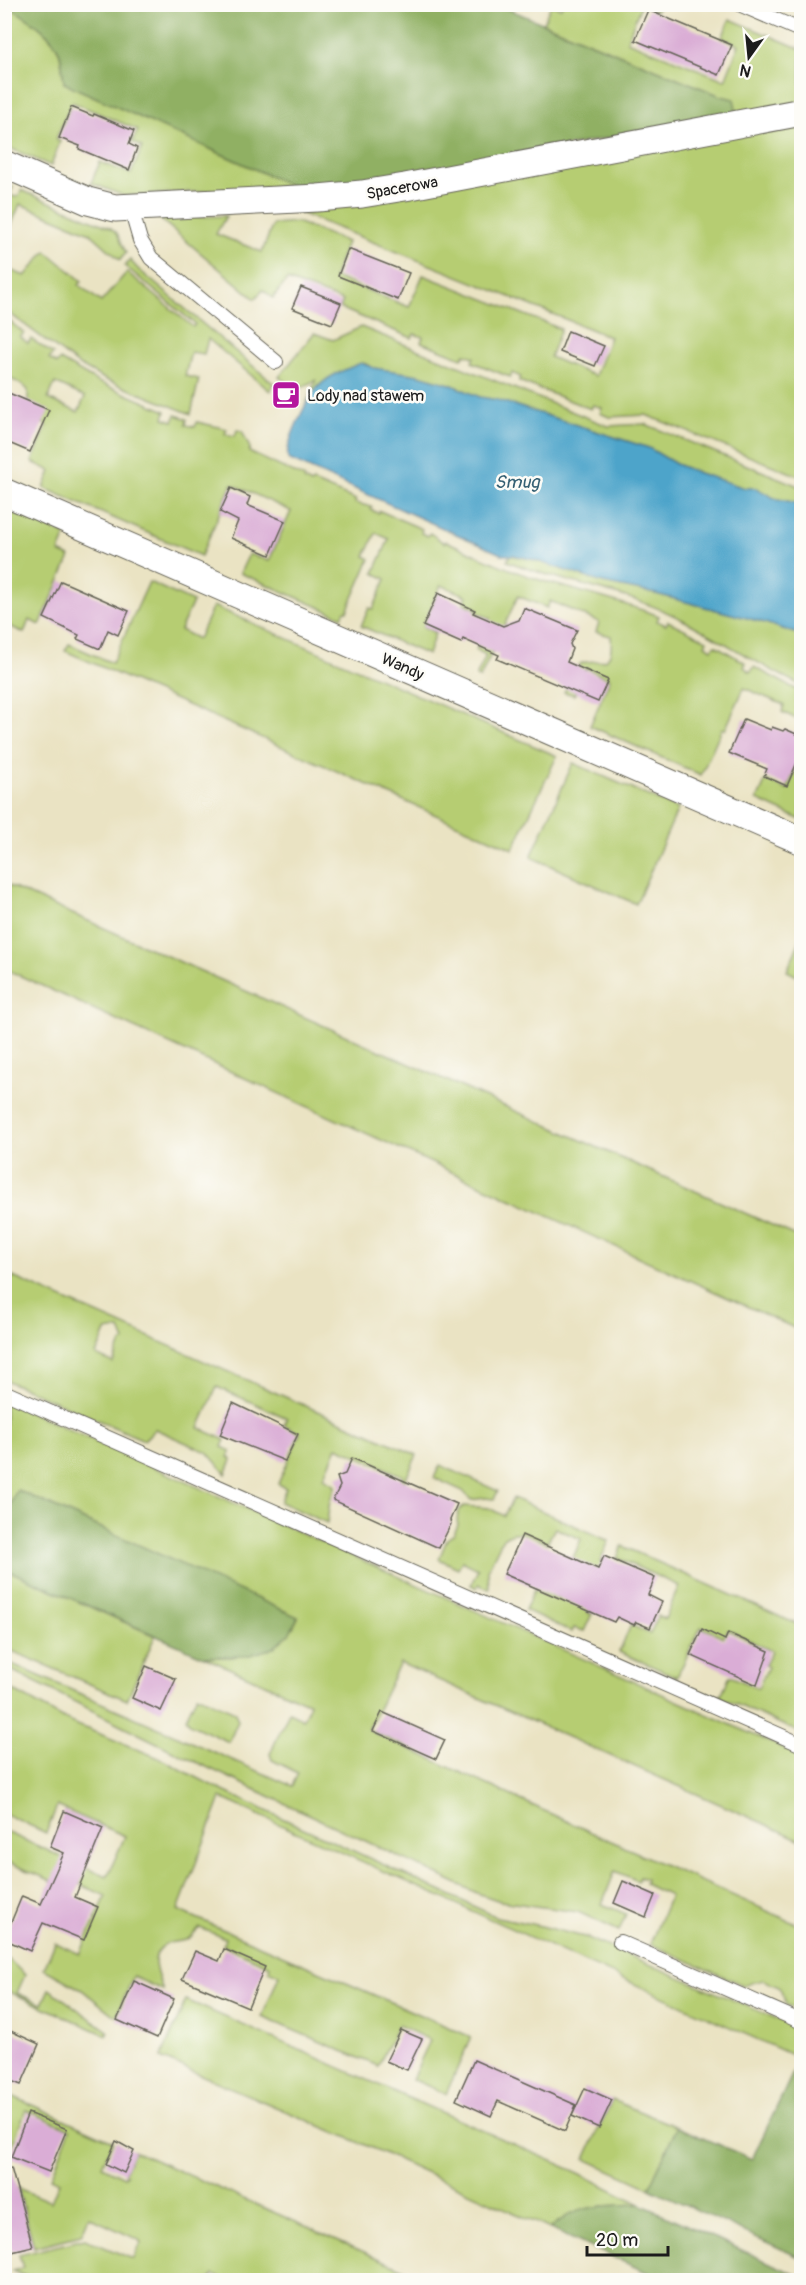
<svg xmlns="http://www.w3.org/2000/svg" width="806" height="2285" viewBox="0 0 806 2285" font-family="Pangolin,sans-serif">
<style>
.green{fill:#b6cd72;stroke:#697447;stroke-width:1.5;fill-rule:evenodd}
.forest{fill:#90b064;stroke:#566640;stroke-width:1.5}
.water{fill:#4ea4ca;stroke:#356073;stroke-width:1.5}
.building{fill:#daadd6}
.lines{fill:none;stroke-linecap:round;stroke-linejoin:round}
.service-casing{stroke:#646256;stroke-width:16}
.minor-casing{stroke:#646256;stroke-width:29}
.service{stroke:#fff;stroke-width:14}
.minor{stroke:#fff;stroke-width:27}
.labels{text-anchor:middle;stroke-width:5;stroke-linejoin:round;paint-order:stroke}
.street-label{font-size:16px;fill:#1c1c1c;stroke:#fdfcf7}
.poi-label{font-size:16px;fill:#1c1c1c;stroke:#fdfcf7;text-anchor:start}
.water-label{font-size:18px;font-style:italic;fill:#356073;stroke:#fdfcf7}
</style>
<rect width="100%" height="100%" fill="#fdfcf7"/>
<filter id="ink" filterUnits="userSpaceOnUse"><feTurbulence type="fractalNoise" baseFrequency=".0167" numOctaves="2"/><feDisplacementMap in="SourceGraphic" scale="12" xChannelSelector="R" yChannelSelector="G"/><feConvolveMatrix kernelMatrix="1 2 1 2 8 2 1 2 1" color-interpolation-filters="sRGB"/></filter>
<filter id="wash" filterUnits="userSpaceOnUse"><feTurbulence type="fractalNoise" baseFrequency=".008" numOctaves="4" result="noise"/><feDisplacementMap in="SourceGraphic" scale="24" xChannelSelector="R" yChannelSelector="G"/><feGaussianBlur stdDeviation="1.35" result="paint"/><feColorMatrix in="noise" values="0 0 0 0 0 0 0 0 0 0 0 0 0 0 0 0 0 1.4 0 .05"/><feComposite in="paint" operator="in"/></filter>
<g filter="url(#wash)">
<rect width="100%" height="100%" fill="#eae3c3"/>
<g class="green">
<path d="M563,4L659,5L656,11L641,5L627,41L725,80L739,45L722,38L730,19L801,49V102L737,113L733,99L721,96L543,23L551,5L561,8Z"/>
<path d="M4,5C23,13 54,34 60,55C62,64 63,74 64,83L292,186L124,196L91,183L100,162L131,174L142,147L132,142L138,130L72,102L56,139L60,141L51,166L5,146Z"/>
<path d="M801,122V477L646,415L609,417L600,413L602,408L593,405L591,409L519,381L521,377L512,373L510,377L472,362L474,357L465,354L462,358L421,342L423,337L414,334L412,338L340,308L343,301L287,280L273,298L263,290L255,299L159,218L226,216L216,234L262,252L273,224L297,222L347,242L334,277L409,307L423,275L561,329L550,357L595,376L610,337L290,209Z"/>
<path d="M13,187L10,194L14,197L19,196L21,190L111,228L117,233L126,253L120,260L90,233L20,204L5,241V189Z"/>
<path d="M46,251L82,281L79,285L101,302L127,272L193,327L195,324L125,266L130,260L138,269L273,383L270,391L208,339L204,354L191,352L185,376L199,379L191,414L106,380L79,365L5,310V268L25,276Z"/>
<path d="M4,317L24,333L20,337L28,343L31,339L53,354L49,359L57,364L60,360L98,382L166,411L164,418L173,421L176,415L187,419L186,425L195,427L197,422L227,429L225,434L235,436L237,430L242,431L250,448L249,452L305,478L304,480L311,484L313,482L356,500L355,503L372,507L371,510L378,513L380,511L422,529L421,533L428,536L430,533L444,543L446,541C477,555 507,570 540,580C580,592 620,601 659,616L657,621L666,625L668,621L707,640L705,645L712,649L715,645L746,663L744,667L750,672L754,667L801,692V721L782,712L784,705L744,688L725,730L722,728L701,775L590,726L610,679L586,668L574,695L564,692L580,664C597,656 614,672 611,636L596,632L599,622L550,601L547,608L518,596L480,678L476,677L486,655L476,650L490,618L476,612L477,609L464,603L467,596L441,585L423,627L435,633L428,655L361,626L369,608L373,609L386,579L374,573L389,539L376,533L365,556L370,559L347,611H345L342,617L240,573L249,554L269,561L291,511L232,484L201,556L44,488L51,471L32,462L47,426L40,421L28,405V390L23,385L5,376ZM55,383L85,397L78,412L48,399Z"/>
<path d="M361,327L608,426L645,424L801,487V504L774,498L756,488H745L699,473L676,464L649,448L498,400L480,397L450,384L419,375L374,368L364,363L338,373L318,386L302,414L316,380L297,390L279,377L314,333L333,340Z"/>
<path d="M5,509L66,535L59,552L70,557L40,625L29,620L24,633L5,624Z"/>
<path d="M510,555L531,559L613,585L656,594L762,622L801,635V685C757,665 717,636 673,615C620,590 561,583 507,561Z"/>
<path d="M149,582L193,602L180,630L198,639L213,606L557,756L513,849L65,651L69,644L112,663Z"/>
<path d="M800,758L802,759L801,820L757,800L766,780L787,790Z"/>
<path d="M573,763L678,809L636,904L531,857Z"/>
<path d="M5,884L801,1238V1331L5,969Z"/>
<path d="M801,938V978L787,971Z"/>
<path d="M4,1273L417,1455L401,1489L398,1487L403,1476L337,1447L324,1478L336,1485L330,1500L327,1523L280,1502L286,1488L278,1484L300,1433L284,1425L287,1418L217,1387L199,1428L225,1440L222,1447L231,1451L228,1457L232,1460L226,1474L207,1452L155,1429L144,1440L5,1380L4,1289L8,1280L5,1278ZM120,1329L125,1341L121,1343L113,1363L96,1355L106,1331Z"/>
<path d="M5,1401L801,1756V1840L400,1663L368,1730L573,1824L801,1926V2011L787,2005L779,1987L763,1980L743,1985L650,1944L670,1896L645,1884L646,1879L640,1877L638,1881L615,1871L602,1904L626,1914L619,1931L578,1912L500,1901L477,1893L183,1756L5,1667V1661L292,1786L298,1773L272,1760L270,1754L289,1712L303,1719L310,1704L204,1657H233L293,1628L298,1617L17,1490L5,1518Z"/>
<path d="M440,1465L498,1491L494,1499L485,1498L471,1500L463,1491L434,1478Z"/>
<path d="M513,1498L609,1541L600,1561L619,1569L601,1585L588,1613L592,1614L584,1631L574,1628L572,1632L525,1610L534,1590L556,1599L581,1539L555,1528L547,1543C532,1537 518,1526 503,1538L488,1569L489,1589L478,1584L477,1588L471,1585L478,1569L462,1561L458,1568L439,1559L447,1539L454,1534L458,1525C456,1519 458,1509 464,1506L489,1508L504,1516Z"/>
<path d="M622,1546L801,1626V1688L796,1701L801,1704V1733L720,1697L730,1676L758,1688L768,1667L765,1665L772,1651L728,1630L724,1637L701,1627L677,1677L619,1652L631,1625L650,1634L658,1616L665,1619L679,1586L617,1558Z"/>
<path d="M5,1569L155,1636L127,1700L5,1648Z"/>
<path d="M5,1686L70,1722L159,1758L223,1791L497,1917L541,1926L588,1938L801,2029V2059L221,1798L178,1910L471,2037L446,2094L412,2079L430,2040L398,2025L378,2066L262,2017L279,1975L269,1970L270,1966L223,1945L225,1938L200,1928C194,1931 192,1938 186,1940C179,1942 173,1941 167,1944C147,1953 157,1975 163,1990L133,1977L116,2017L82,1990L44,1969L55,1943L80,1954L106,1896L60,1875L57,1883L5,1861L4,1831L107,1877L125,1836L57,1806L46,1833L5,1814Z"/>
<path d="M197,1695L235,1712L238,1721L229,1742L191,1725L186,1718Z"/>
<path d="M5,1956L25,1975L17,1993L42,2004L49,1989L108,2031L106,2035L5,1990Z"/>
<path d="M186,2000L579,2173L640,2204C606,2206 576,2203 550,2229L379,2151L161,2058Z"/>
<path d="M5,2093L113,2141L102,2166L124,2177L127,2174L124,2173L134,2151L428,2280H227L213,2275L210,2280H34L13,2271L23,2268L19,2255L85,2239L133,2259L141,2243L139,2240L89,2217L81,2235L34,2247L18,2188L51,2202L59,2182L51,2178L70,2129L26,2110L8,2156L5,2155Z"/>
<path d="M612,2100L677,2127L649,2188L585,2159Z"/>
</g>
<g class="forest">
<path d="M5,4L498,5L721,96L734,99L737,113L469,165L329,185L292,186L64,83C63,74 62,63 60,54C53,31 22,16 5,4Z"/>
<path d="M17,1490L298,1617L289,1634L273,1648L247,1656L204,1657L5,1569V1518Z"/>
<path d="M800,2058L802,2059L801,2258L649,2188L677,2127L752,2159Z"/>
<path d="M640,2204L801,2277V2280H664L550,2229C576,2203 606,2206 640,2204Z"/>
</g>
<path class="water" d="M361,363L374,368L419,375L450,384L480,397L498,400L649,448L676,464L699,473L745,488H756L774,498L801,504V635L762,622L656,594L603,583L531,559L513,555H503L288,459C284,445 308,396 319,386C329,375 347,369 361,363Z"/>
<g id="blocks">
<g class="building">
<path d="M648,10L732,45L719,75L635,40Z"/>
<path d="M71,107L93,116L94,114L134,131L129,144L137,148L129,170L79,149L80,146L59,138Z"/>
<path d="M348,249L409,273L398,300L338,276Z"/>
<path d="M301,287L341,303L332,324L292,308Z"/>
<path d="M568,331L604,346L595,366L560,352Z"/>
<path d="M4,391L49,410L30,452L4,441Z"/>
<path d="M231,488L250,497L247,505L285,521L270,555L231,538L238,521L220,512Z"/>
<path d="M61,581L129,611L118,635L108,630L100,649L77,639L79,635L44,618Z"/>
<path d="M438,593L475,610L473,613L503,626L519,620L524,608L577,630L570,644L572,649L567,662L608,680L598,702L497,659L499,655L463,639L461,643L423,626Z"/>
<path d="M744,719L771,730L772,727L783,731L785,729L801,736V753L787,786L764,776L767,769L729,753Z"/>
<path d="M233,1403L298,1434L285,1461L220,1435Z"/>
<path d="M352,1458L457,1504L450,1520L451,1524L439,1548L333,1500L340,1486L337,1477L345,1474Z"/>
<path d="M522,1535L598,1569L604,1556L655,1578L648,1595L662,1602L650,1628L636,1622L634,1625L617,1617L614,1622L504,1574Z"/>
<path d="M702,1629L725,1640L728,1633L769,1651L757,1685L690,1655Z"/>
<path d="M146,1666L176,1679L161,1711L132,1698Z"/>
<path d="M382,1712L445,1740L436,1759L373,1731Z"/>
<path d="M64,1811L103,1828L75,1897L98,1907L84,1940L43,1923L30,1951L4,1939L22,1896L41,1904L64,1853L50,1847Z"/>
<path d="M623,1881L655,1895L646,1917L614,1903Z"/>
<path d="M224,1949L265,1967L248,2007L182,1979L195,1951L219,1961Z"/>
<path d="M134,1981L174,1999L157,2038L117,2020Z"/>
<path d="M4,2028L39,2044L21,2085L4,2078Z"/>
<path d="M401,2030L422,2039L407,2070L386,2061Z"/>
<path d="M474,2060L576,2105L565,2131L498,2101L491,2116L456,2100Z"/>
<path d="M585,2088L612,2100L599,2128L572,2116Z"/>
<path d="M28,2113L67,2129L49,2172L11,2157Z"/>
<path d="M116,2141L134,2151L124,2173L106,2164Z"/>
<path d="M11,2168L33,2247L12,2252L4,2223V2169Z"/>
</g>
</g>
</g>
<g filter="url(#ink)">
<use href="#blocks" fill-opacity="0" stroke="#646256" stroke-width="1.5"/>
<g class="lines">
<g class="service-casing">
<g id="service">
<path d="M739,4L802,31"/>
<path d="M131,209L140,240L151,258L276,362"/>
<path d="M4,1392L802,1745"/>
<path d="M620,1942L802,2022"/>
</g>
</g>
<g class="minor-casing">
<g id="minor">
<path d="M4,164L88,201L115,208L318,198L362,194L405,187L802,112"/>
<path d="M4,492L802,841"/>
</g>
</g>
<use href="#service" class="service"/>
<use href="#minor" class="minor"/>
</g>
</g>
<defs>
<g id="cafe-square" transform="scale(1.5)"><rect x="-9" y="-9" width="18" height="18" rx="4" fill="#b5179e" stroke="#fdfcf7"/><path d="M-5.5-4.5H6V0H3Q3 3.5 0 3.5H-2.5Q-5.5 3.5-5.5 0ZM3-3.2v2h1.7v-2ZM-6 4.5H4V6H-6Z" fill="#fff"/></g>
</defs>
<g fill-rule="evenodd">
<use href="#cafe-square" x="286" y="395"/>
</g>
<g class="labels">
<g class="street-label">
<text transform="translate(402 187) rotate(-10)" y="6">Spacerowa</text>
<text transform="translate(403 666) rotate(24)" y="6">Wandy</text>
</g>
<g class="poi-label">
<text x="307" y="401">Lody nad stawem</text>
</g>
<g class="water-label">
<text x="517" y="488">Smug</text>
</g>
</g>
<rect width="806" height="2285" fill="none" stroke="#fdfcf7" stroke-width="24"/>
<g transform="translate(749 57) rotate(195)" stroke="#fdfcf7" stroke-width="4.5" paint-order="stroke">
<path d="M0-4.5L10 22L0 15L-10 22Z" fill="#1c1c1c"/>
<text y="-9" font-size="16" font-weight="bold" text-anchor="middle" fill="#1c1c1c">N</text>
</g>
<path d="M587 2246v9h81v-9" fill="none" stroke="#1c1c1c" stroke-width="3"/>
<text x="596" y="2246" font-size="18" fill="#1c1c1c" stroke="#fdfcf7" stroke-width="4.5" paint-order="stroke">20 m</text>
</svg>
